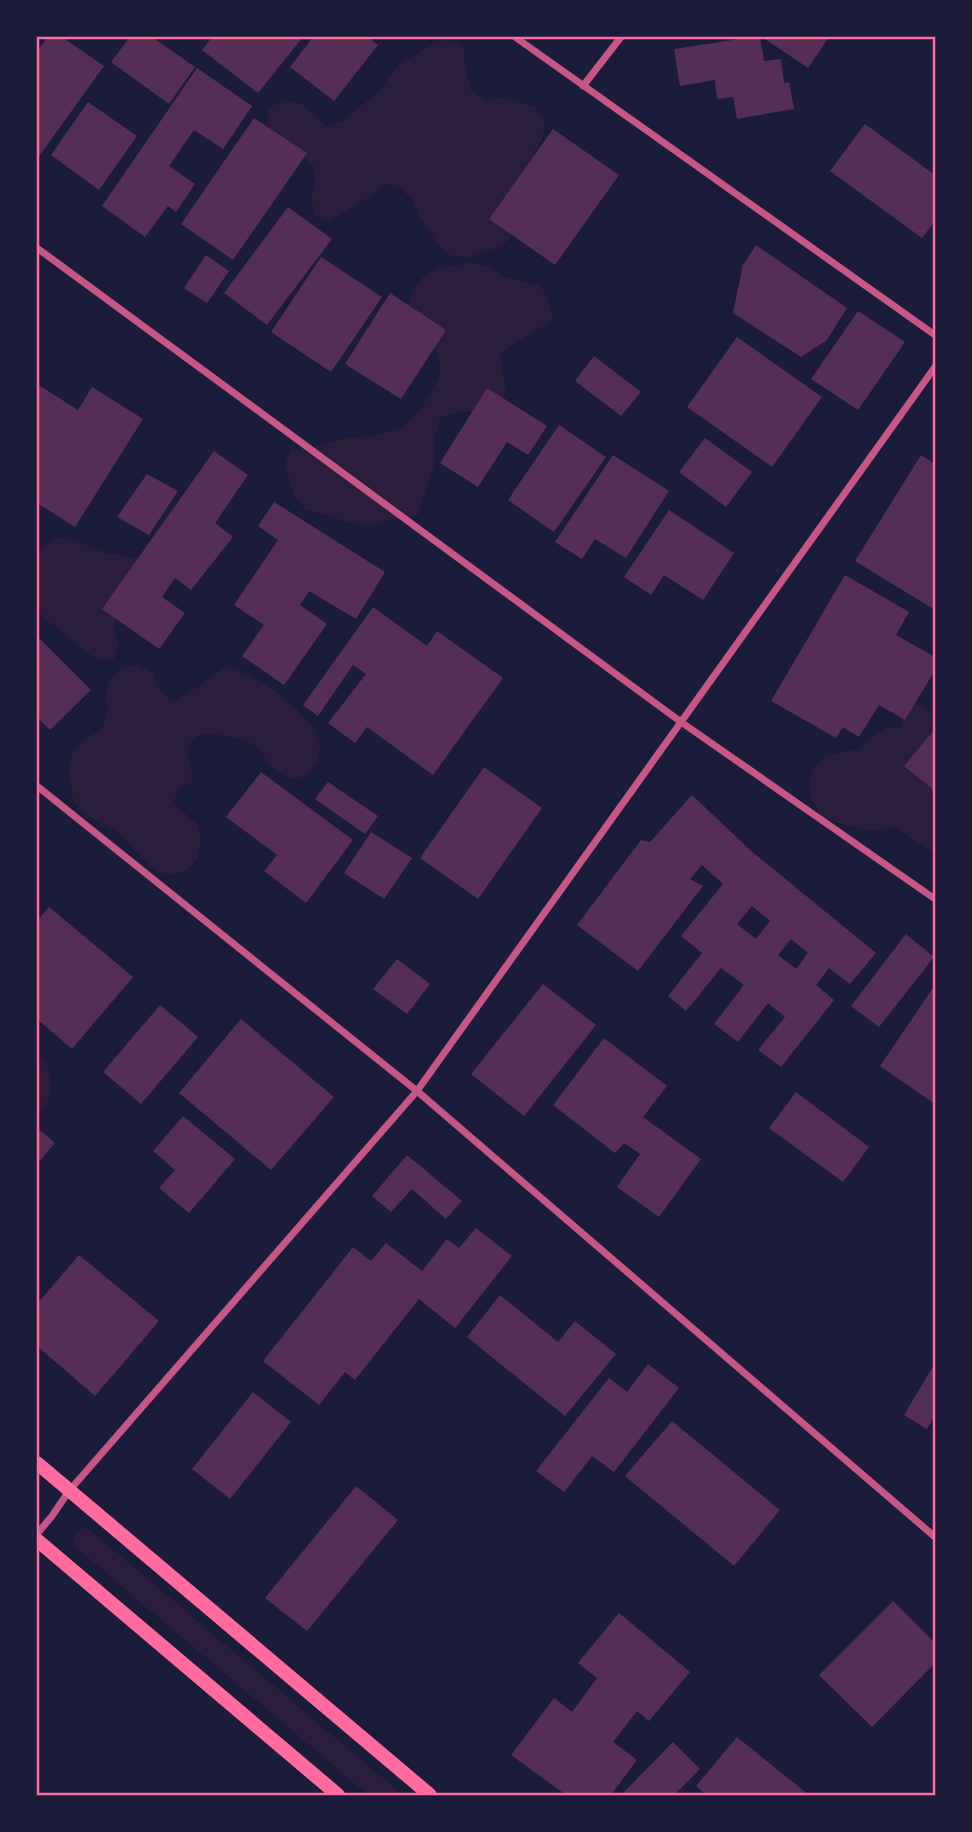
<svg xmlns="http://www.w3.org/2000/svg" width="972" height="1832" viewBox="0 0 972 1832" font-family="Signika,sans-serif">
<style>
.green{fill:#2a1e3b}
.building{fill:#542f53;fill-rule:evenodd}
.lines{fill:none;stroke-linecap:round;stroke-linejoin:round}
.minor{stroke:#c65784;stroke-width:7}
.secondary{stroke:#ff6b9d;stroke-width:14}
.neatline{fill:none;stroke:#ff6b9d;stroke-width:2.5}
</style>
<rect width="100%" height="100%" fill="#1b1b3a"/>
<g class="green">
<path d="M447,39L463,45L467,76L472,92L487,100L503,97L535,107L545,121L543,137L534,152L546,181L537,211L502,246L467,258L449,255L438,245L419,216L413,201L401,189L385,183L373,195L328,222L315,216L311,199L315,184L314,168L303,155L277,137L267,125L268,109L284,99L302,104L326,126L343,121L380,90L399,64L431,45Z"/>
<path d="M472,263L490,267L506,277L541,286L549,302L553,319C536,333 517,340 500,355L506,388L501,405L488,413L457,412L441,418L435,434L434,466L418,515L386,520L371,526L352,523L305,509L294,497L285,464L291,449H307L339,439L371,436L402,427L425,403L439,377L440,360L434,345L412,319L408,304L414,289L423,276L439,268Z"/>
<path d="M57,538L75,540L105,553L138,558L142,573L122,599L113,629L118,644L114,660H97L44,618L37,610V555L43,546Z"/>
<path d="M139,664L153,674L159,689L172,701L187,694L227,666L261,681L276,691L312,725L320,741L319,757L311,772L296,779C285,776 277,773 268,763C265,759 263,753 259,750C244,735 215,733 196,736L186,749L194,781L180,787L173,802L198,825L201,842L198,858L188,870L171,875L155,871L116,831L86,816L73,801L68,767L73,750L88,737L102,729L108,712L106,696L110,678L122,667Z"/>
<path d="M919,703L932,713L933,731L925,745V762L935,774V854L895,828L865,830L834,822L820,814L811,798L809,782L814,767L827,755L861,749L872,736L886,728L902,727L903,708Z"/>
<path d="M37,1056L46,1061C51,1081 56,1100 37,1115Z"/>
<path d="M84,1528L89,1529L403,1795H368L74,1546V1536L79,1530Z"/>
</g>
<g class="building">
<path d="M48,37H62L104,66L37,159V47L39,48Z"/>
<path d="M130,37H152L195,67L169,104L111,62Z"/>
<path d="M212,37H303L258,93L202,50Z"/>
<path d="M313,37H367L378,45L334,101L290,67Z"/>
<path d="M752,37H760L764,61L781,59L784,83L789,82L794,109L737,119L733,97L717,99L715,80L680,86L674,49Z"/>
<path d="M762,37H829L808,68Z"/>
<path d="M197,68L252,106L223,149L194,130L169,166L195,184L176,212L168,206L145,237L102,206Z"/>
<path d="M88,102L137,136L99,190L51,155Z"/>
<path d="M254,118L307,153L233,260L181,224Z"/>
<path d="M865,124L935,175V221L922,238L830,171Z"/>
<path d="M553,129L619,175L555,265L489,219Z"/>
<path d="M288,207L332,239L267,325L224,293Z"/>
<path d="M756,245L847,308L827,340L801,357L733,313L743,265Z"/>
<path d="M206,255L229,271L207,303L184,288Z"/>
<path d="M321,257L382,297L331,372L271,332Z"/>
<path d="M390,293L446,330L401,399L345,364Z"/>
<path d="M858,311L905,342L858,410L811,379Z"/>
<path d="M737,337L822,397L772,467L687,407Z"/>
<path d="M594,356L641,392L621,416L575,381Z"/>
<path d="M37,384L78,410L92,387L143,419L75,527L37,503Z"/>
<path d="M487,388L547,426L528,455L507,442L478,487L440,463Z"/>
<path d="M559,425L606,457L554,532L508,500Z"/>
<path d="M705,438L752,472L726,507L679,472Z"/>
<path d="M214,451L248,475L215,523L233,537L191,590L175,578L162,597L185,613L159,649L102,609Z"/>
<path d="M613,455L669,491L626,558L595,539L582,559L555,542Z"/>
<path d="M921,455L935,464V610L855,561Z"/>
<path d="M147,474L178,491L149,535L117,517Z"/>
<path d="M274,502L385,572L356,619L309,591L300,605L327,624L284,685L242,656L264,625L234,605L278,540L258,526Z"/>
<path d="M669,510L734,553L703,600L664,575L651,595L624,577Z"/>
<path d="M845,575L909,612L896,635L935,657V670L905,720L879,705L859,737L843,727L836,738L771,701Z"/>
<path d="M373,607L427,646L437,631L503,678L433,775L367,727L355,743L328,723L366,674L353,665L318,716L303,705Z"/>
<path d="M39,638L91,690L50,730L37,717V640Z"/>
<path d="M935,729V791L904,766Z"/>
<path d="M484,767L542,808L478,899L420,858Z"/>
<path d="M261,772L353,840L306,903L264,871L277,855L226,817Z"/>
<path d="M328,782L378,816L365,834L315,799Z"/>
<path d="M692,795L750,850L876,953L850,984L829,968L816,985L834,1000L781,1067L758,1050L785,1017L768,1003L738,1042L714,1024L744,985L721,968L686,1011L668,996L702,953L681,936L723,884L702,865L690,879L703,886L638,971L577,925L641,840L650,842ZM752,906L770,921L756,939L737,924ZM791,939L808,953L796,969L778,955Z"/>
<path d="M371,832L412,858L384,899L344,873Z"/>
<path d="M49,907L133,977L72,1049L37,1019V921Z"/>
<path d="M906,934L934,957L879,1027L851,1006Z"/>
<path d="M397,959L430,984L407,1014L373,989Z"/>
<path d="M543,984L596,1025L524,1116L471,1074Z"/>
<path d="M935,985V1104L880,1066Z"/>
<path d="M160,1005L198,1037L141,1104L103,1072Z"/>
<path d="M241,1019L334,1097L271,1170L179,1093Z"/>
<path d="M604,1038L667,1086L643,1117L701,1159L659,1217L617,1187L640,1154L624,1143L615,1153L553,1105Z"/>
<path d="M796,1092L869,1147L843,1182L769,1128Z"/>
<path d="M183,1116L235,1159L189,1213L159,1188L175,1170L153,1151Z"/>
<path d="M37,1128L55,1143L37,1164Z"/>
<path d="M407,1155L462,1201L446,1219L412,1189L391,1212L372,1196Z"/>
<path d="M476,1228L512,1256L455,1328L419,1299L355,1380L345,1372L319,1405L263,1361L353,1247L371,1261L386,1243L422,1271L447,1239L459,1248Z"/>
<path d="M79,1255L159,1321L95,1396L37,1346V1304Z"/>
<path d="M500,1295L558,1342L575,1321L616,1354L565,1416L467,1337Z"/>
<path d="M935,1363V1415L927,1429L904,1415Z"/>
<path d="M648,1364L679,1388L614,1472L592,1456L564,1492L536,1471L609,1378L627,1392Z"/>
<path d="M253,1392L291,1422L230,1499L192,1469Z"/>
<path d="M672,1421L780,1510L734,1566L625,1476Z"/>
<path d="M356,1486L398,1520L307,1631L265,1598Z"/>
<path d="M893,1601L935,1643V1663L872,1727L819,1675Z"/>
<path d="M619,1613L690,1672L649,1721L637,1711L613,1742L637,1760L611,1795H566L511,1755L554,1698L572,1712L597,1678L578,1663Z"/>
<path d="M737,1737L809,1795H706L696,1786Z"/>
<path d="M673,1742L700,1769L674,1795H621Z"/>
</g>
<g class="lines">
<g class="minor">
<path d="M515,37L935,335"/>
<path d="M583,86L621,37"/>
<path d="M37,248L681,722L935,899"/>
<path d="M37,786L417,1091L935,1537"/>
<path d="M37,1534L52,1516L69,1491L417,1091L935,367"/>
</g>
<g class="secondary">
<path d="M37,1463L430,1795"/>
<path d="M37,1540L338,1795"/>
</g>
</g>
<rect width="972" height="1832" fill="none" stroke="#1b1b3a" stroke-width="77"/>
<rect x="38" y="38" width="896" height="1756" class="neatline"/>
</svg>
